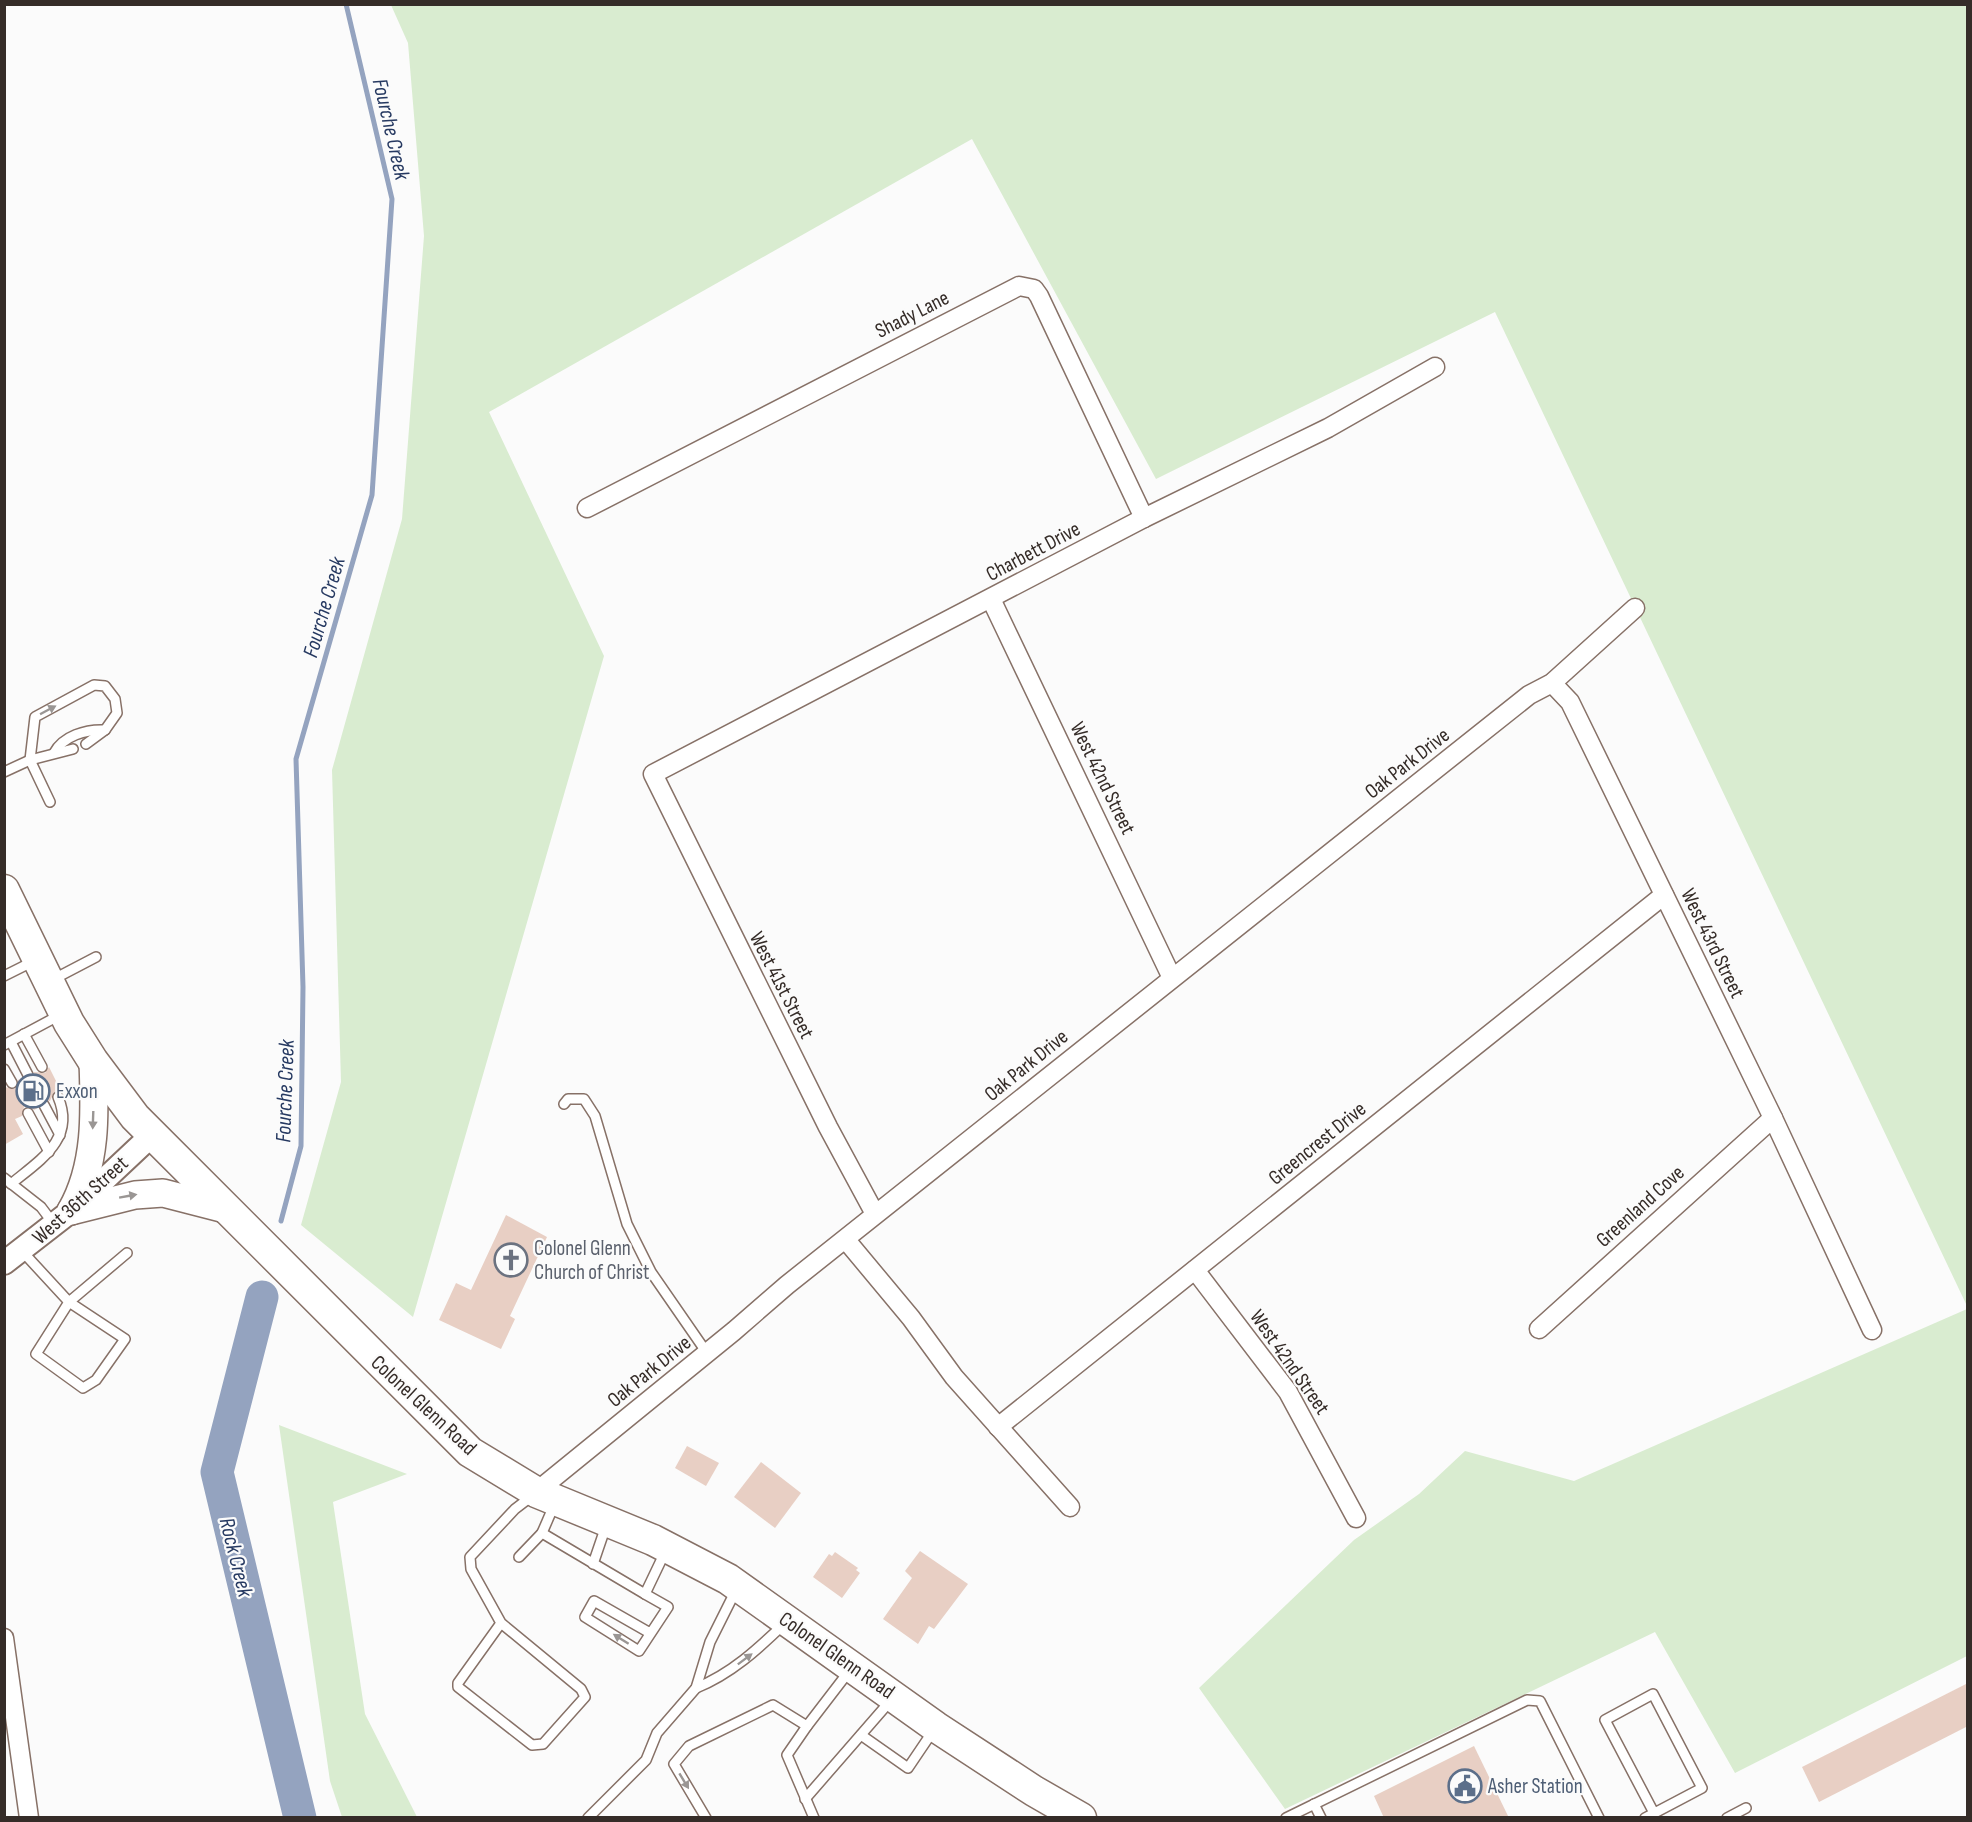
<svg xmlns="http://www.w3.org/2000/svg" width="1972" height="1822" viewBox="0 0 1972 1822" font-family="'Sofia Sans Condensed',sans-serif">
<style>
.green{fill:#d9ecd0}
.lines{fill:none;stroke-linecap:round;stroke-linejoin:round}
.stream{stroke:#94a3bf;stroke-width:5}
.river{stroke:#94a3bf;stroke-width:33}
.building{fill:#e8cfc4}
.service-casing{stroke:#877167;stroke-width:12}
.minor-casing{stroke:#877167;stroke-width:21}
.tertiary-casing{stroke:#877167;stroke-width:26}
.secondary-casing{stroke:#877167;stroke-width:30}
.primary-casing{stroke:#877167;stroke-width:33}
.service{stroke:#fff;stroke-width:9}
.minor{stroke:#fff;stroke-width:18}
.tertiary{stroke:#fff;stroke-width:22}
.secondary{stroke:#fff;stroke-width:27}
.primary{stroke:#fff;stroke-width:30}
.oneway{fill:#9a9694}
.labels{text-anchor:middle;stroke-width:4.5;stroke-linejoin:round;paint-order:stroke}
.street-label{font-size:21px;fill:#352c28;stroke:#fbfbfb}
.service-label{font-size:21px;fill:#4e5e75;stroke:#fbfbfb;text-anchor:start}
.worship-label{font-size:21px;fill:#5b616d;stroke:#fbfbfb;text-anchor:start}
.water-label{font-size:22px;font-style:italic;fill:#263961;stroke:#fbfbfb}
</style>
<rect width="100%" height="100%" fill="#fbfbfb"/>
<g class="green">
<path d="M391,5H1967V1306L1495,312L1156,479L972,139L489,412L604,656L413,1317L301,1225L341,1082L332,770L402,519L424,236L408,43Z"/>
<path d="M1967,1309V1656L1735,1773L1655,1632L1285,1809L1199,1688L1354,1540L1419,1494L1465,1451L1574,1481Z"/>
<path d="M279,1425L407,1474L333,1502L365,1714L417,1817H342L330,1781Z"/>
</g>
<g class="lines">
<path class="stream" d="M281,1221L301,1146L303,987L296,759L372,495L392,199L346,4"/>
<path class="river" d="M262,1297L217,1472L300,1818"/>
</g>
<g class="building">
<path d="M49,1067L61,1091L54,1092L50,1101L40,1099L38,1108L34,1110L29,1106L24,1107L22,1116L15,1119L23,1134L4,1145V1087L15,1089L18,1080L22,1078L31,1081L34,1078V1072L45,1073Z"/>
<path d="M506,1215L547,1237L510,1316L515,1319L501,1349L439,1320L456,1283L471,1290Z"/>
<path d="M687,1446L719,1463L706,1486L675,1468Z"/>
<path d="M761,1462L801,1493L775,1528L734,1497Z"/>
<path d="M920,1551L968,1584L934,1629L929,1626L918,1644L883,1619L912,1578L905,1571Z"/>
<path d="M835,1552L858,1568L856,1570L860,1573L842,1598L813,1577L829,1554L832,1556Z"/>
<path d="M1968,1683V1726L1819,1802L1802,1767Z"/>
<path d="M1474,1746L1509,1818H1384L1374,1796Z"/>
</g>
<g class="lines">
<g class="service-casing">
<g id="service">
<path d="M54,753C63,736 86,729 105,730"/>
<path d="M4,772L30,760L73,749"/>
<path d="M50,802L30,760L35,717L94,685L105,686L115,699L117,713L105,730L86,744"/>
<path d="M4,976L34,961"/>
<path d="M52,980L96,957"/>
<path d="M24,1034L42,1067"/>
<path d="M11,1042L28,1075"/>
<path d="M4,1045L60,1015"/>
<path d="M4,1069L12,1083"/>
<path d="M564,1104L568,1099H584L595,1116L627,1224L651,1272L707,1353"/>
<path d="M44,1105L60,1135"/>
<path d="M28,1113L49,1152"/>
<path d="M4,1178L41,1207L53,1223"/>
<path d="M11,1184C40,1160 76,1139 58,1097"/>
<path d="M22,1251L69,1302L36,1354L83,1388L96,1380L125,1339L69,1302L127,1253"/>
<path d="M542,1533L555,1503"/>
<path d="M519,1557L542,1533L645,1594L666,1550"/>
<path d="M593,1564L606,1526"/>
<path d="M645,1594L668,1607L639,1651L585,1617L594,1601L650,1633"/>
<path d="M501,1623L458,1683V1687L532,1745L543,1744L585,1697L581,1689L501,1623L471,1569L470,1557L515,1509L532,1496"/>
<path d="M696,1688C731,1674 758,1649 785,1623"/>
<path d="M807,1726L787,1755L814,1818"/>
<path d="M861,1735L908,1768L933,1731"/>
<path d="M805,1799L892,1699"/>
<path d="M1314,1804L1321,1818"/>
<path d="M588,1818L646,1760L657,1733L696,1688L710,1642L736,1590"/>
<path d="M706,1818L674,1764L689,1746L773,1705L807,1726L850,1670"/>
<path d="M1286,1818L1527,1700L1540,1701L1599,1818"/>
<path d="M1645,1818L1702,1788L1653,1694L1605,1720L1654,1813"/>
<path d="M1727,1818L1746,1808"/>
</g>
</g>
<g class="minor-casing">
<g id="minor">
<path d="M587,508L1019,286L1034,289L1039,296L1144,518"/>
<path d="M991,599L1172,978"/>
<path d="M1552,683L1570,702L1773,1118L1872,1330"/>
<path d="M875,1214L828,1127L653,774L1144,518L1328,428L1435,367"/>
<path d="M846,1240L911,1318L954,1377L1070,1507"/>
<path d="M1195,1270L1288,1392L1356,1518"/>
<path d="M1539,1329L1773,1118"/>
<path d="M998,1427L1664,895"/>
<path d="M536,1492L734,1331L787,1285L1529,695L1552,683L1635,608"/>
<path d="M4,1638L29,1818"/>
</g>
</g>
<g class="tertiary-casing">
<path id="tertiary" d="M4,1263L71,1211L153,1134"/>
</g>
<g class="secondary-casing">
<g id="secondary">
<path d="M71,1211L135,1195L163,1193L229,1210"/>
<path d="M71,1211C97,1166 95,1112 93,1061"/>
</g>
</g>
<g class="primary-casing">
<path id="primary" d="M4,890L69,1023L93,1061L135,1117L470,1452L536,1492L653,1540L728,1579L936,1727L1034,1791L1081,1818"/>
</g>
<use href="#service" class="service"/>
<use href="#minor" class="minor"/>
<use href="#tertiary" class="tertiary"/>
<use href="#secondary" class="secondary"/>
<use href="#primary" class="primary"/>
</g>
<defs><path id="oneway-solid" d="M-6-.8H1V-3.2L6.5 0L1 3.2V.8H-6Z" transform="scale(1.5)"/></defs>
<g class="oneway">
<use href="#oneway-solid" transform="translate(48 710) rotate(-28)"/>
<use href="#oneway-solid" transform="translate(93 1120) rotate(92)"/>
<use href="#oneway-solid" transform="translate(128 1196) rotate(-10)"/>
<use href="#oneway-solid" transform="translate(621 1639) rotate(-148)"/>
<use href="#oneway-solid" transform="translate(745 1659) rotate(-37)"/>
<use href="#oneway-solid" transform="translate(684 1781) rotate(59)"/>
</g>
<defs>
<g id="fuel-ring" transform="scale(1.725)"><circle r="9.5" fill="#fbfbfb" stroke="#5c6f8a" stroke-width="1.5"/><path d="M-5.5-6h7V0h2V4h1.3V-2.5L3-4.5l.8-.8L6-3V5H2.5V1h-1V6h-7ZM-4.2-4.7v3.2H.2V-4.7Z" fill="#5c6f8a"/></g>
<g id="church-ring" transform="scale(1.725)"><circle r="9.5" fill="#fbfbfb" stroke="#6b7280" stroke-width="1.5"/><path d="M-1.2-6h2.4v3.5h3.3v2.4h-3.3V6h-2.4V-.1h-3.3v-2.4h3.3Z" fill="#6b7280"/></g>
<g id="civic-ring" transform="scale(1.725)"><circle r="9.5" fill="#fbfbfb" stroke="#5c6f8a" stroke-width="1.5"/><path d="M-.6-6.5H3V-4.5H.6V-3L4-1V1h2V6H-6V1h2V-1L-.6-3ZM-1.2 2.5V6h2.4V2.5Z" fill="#5c6f8a"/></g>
</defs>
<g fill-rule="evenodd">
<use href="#fuel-ring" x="33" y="1091"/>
<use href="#church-ring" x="511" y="1260"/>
<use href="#civic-ring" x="1465" y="1786"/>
</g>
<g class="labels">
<g class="street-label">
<text transform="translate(912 314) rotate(-27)" y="7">Shady Lane</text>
<text transform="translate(1033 551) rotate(-28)" y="7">Charbett Drive</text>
<text transform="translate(1407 763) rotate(-38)" y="7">Oak Park Drive</text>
<text transform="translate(1103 778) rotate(64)" y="7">West 42nd Street</text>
<text transform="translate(1713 943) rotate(64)" y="7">West 43rd Street</text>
<text transform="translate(782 985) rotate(63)" y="7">West 41st Street</text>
<text transform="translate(1026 1065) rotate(-39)" y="7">Oak Park Drive</text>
<text transform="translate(1317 1143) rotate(-39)" y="7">Greencrest Drive</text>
<text transform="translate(80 1200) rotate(-42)" y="7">West 36th Street</text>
<text transform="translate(1640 1206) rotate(-42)" y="7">Greenland Cove</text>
<text transform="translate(1290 1362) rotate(55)" y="7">West 42nd Street</text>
<text transform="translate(649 1371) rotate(-39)" y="7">Oak Park Drive</text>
<text transform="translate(424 1405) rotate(43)" y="7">Colonel Glenn Road</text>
<text transform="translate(837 1655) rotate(35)" y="7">Colonel Glenn Road</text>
</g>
<g class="service-label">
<text x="56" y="1098">Exxon</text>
<text x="1488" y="1793">Asher Station</text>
</g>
<g class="worship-label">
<text x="534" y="1255">Colonel Glenn<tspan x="534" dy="24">Church of Christ</tspan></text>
</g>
<g class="water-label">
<text transform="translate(392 129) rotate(77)" y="8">Fourche Creek</text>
<text transform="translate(323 607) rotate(-74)" y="8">Fourche Creek</text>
<text transform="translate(284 1091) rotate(-88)" y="8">Fourche Creek</text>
<text transform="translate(237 1557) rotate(76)" y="8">Rock Creek</text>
</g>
</g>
<rect width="1972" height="1822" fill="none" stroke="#352c28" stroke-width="12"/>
</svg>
